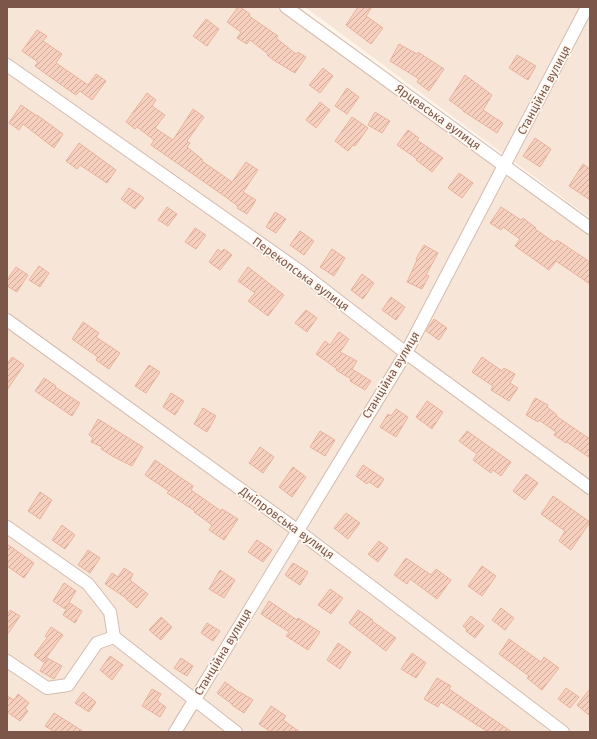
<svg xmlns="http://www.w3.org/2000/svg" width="597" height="739" viewBox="0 0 597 739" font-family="'Fira Sans',sans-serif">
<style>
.residential{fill:#f7e5d7}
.building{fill:url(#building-hatch);stroke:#eab39d}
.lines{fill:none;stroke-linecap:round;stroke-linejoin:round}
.minor-casing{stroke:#d4bcb0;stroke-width:14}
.minor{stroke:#fff;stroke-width:12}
.labels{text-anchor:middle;stroke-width:3.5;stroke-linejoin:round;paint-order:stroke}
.street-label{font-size:12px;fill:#7c5649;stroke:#fff8f1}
</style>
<defs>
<pattern id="building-hatch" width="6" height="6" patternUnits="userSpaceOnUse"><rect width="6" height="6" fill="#f6cfbe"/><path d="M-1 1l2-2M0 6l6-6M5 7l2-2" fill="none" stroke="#ccab9c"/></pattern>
</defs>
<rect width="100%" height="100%" fill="#fef4e9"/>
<g class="residential">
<path d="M7,7H278L590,236V732H7Z"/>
<path d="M305,7H590V218Z"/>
</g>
<g class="building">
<path d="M238,7H240L250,14L249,16L278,36L276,38L296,54L298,52L306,57L295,73L275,61L267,55L268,54L250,40L247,44L237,38L241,32L227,22Z"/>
<path d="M358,7H372L366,16L383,28L371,44L346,25Z"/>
<path d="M206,19L219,29L207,46L193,36Z"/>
<path d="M37,30L47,36L43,41L62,54L56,63L88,85L96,74L106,81L92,100L80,91L76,95L60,84L35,66L38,62L22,51Z"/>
<path d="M399,44L417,54L418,52L444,69L429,91L417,82L419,79L390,61Z"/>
<path d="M517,55L536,66L528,80L509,68Z"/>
<path d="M323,68L333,76L320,93L309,85Z"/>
<path d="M465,75L492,95L483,110L503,123L497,133L463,111V110L449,100Z"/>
<path d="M347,88L359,97L347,114L335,106Z"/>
<path d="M147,93L156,100L152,106L165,115L155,128L173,140L193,109L204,117L187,141L190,143L187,147L203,160L202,161L232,182L246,162L258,170L243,192L256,200L247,214L237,208L238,206L223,195L151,145L154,140L137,127L135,129L126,122Z"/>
<path d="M320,102L330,110L316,128L306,120Z"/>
<path d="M21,105L37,116V115L63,134L54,148L23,124L19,130L9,123Z"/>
<path d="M375,112L390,121L382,133L368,125Z"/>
<path d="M352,117L368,128L355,146L353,145L348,151L335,141Z"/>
<path d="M408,130L419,138L417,140L443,158L432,172L416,160L417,159L397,145Z"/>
<path d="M535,138L551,149L540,167L523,156Z"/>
<path d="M79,143L116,170L107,183L80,165L77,169L66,161Z"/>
<path d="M583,164L590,169V200L569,186Z"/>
<path d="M459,173L473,183L462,198L448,188Z"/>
<path d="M129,188L144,198L135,209L121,199Z"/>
<path d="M167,207L177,214L168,226L158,220Z"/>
<path d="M501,207L521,220L523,218L536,228L535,229L555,243L557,240L590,262V284L556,261L549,270L515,246L520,239L503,227L501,230L490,223Z"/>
<path d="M275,212L286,219L276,233L266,227Z"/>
<path d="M195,228L206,235L196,249L185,242Z"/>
<path d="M300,231L314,241L304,255L290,245Z"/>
<path d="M424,245L438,253L426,275L429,276L422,289L407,282L417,260L416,259Z"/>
<path d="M218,249L221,252L224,249L232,255L220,270L209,262Z"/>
<path d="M332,249L345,258L334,276L320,267Z"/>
<path d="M39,266L49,273L40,287L29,280Z"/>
<path d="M16,267L28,275L17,292L7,286V280Z"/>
<path d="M248,267L284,295L268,316L248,301L255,293L238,281Z"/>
<path d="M362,274L374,283L363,299L351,290Z"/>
<path d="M391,297L405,307L396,320L382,310Z"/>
<path d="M306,310L317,318L307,332L295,323Z"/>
<path d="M434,319L447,328L439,340L426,331Z"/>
<path d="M83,322L99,333L96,337L120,353L109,369L96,360L98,357L72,339Z"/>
<path d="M339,332L349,339L340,352L357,361L352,369L371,381L365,390L350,381L351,379L336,370L337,369L316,354L325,341L330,345Z"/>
<path d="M12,357L24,365L7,390V364Z"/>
<path d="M482,357L502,371L504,368L515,374L510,383L518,388L509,401L491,390L493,386L472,372Z"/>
<path d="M149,365L160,372L146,393L135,386Z"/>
<path d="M44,378L56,386L55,387L80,403L72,416L35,391Z"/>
<path d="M171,393L184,401L175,415L163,407Z"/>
<path d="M535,398L548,405L547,407L557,415L556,416L590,439V458L567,442L566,443L554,435L556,432L539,420L538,422L526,415Z"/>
<path d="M427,401L443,412L432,429L416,417Z"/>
<path d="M203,408L216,416L207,432L194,424Z"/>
<path d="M396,409L408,417L396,437L380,427L388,414L391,416Z"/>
<path d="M98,419L143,447L132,466L112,456L101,449L102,447L91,442L93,438L89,435Z"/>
<path d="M320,431L335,440L325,456L310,447Z"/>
<path d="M467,431L511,462L501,476L493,470L491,473L473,460L477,454L459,441Z"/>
<path d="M260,447L274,457L263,473L249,463Z"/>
<path d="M155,460L193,486L191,490L221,511L222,509L238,519L224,540L209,530L212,525L194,512L195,511L167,493L169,491L145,475Z"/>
<path d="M363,465L384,479L378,488L369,482L367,484L356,476Z"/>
<path d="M293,467L306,477L292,497L279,487Z"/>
<path d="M526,474L538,483L525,500L513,491Z"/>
<path d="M40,492L52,500L40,519L28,511Z"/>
<path d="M553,496L590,522L571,550L559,541L565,531L541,514Z"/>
<path d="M346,513L360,523L348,539L334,528Z"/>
<path d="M62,525L75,535L65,549L52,540Z"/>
<path d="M257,540L272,550L263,562L248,552Z"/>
<path d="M379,541L388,548L378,562L368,554Z"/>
<path d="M7,544L34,563L24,578L7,566Z"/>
<path d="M88,550L100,558L90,573L78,565Z"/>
<path d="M406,558L431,575L436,569L451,580L437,599L410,579L407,584L394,575Z"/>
<path d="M293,563L308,572L300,585L285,575Z"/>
<path d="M482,566L496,576L482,596L468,586Z"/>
<path d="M124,568L133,574L130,580L148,594L137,608L126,599V598L105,584L112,573L118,577Z"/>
<path d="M220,570L235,580L224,598L209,589Z"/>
<path d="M64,583L76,591L65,609L53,601Z"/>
<path d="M330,589L343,598L331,614L318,605Z"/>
<path d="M269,601L297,620L298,618L320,632L308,650L286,636L289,632L261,614Z"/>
<path d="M70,603L82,611L75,623L63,615Z"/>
<path d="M501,608L514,618L505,630L492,620Z"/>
<path d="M10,610L20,616L7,635V615Z"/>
<path d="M358,610L373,620L372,621L396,638L386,651L349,623Z"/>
<path d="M471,616L484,626L475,638L466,631L467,629L463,626Z"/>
<path d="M161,617L172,627L161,640L149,630Z"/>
<path d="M207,623L220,631L213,641L201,633Z"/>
<path d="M51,627L63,635L43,662L34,655L47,638L45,636Z"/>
<path d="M509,639L541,662L544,657L559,668L542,690L527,678L529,676L499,654Z"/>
<path d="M338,643L351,652L340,669L327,660Z"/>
<path d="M412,653L426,663L416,678L401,669Z"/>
<path d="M110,656L123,665L112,680L100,670Z"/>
<path d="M47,658L62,666L54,679L40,671Z"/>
<path d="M181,658L193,666L187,676L174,668Z"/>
<path d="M437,678L451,686L449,689L512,732H488L441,702L438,707L424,699Z"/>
<path d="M225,682L240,693V692L253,700L244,713L232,705V704L217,693Z"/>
<path d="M566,688L579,697L570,708L558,699Z"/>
<path d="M152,689L161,694L157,701L166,707L160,717L142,706Z"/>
<path d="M590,689V716L577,705Z"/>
<path d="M83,692L96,702L89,712L75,703Z"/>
<path d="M18,694L29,703L25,708L28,711L20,721L7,712V696L14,700Z"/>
<path d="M271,706L286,716L283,720L300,732H271L259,724Z"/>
<path d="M54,713L84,732H55L45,726Z"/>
</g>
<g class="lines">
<g class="minor-casing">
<g id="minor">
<path d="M286,7L590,228"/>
<path d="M7,65L301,272L406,353L590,488"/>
<path d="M7,320L297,530L563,732"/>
<path d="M7,527L88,584L110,612L114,637L236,732"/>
<path d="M7,661L47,688L68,685L97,643L114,637"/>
<path d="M175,732L406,353L587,7"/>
</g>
</g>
<use href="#minor" class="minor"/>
</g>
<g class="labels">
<g class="street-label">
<text transform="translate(544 90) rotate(-62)" y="4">Станційна вулиця</text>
<text transform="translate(438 117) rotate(36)" y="4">Ярцевська вулиця</text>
<text transform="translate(301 274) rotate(36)" y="4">Перекопська вулиця</text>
<text transform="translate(391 375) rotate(-59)" y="4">Станційна вулиця</text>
<text transform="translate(287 523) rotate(36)" y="4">Дніпровська вулиця</text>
<text transform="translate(223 652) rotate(-59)" y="4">Станційна вулиця</text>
</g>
</g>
<rect width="597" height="739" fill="none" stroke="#7c5649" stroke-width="16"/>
</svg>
